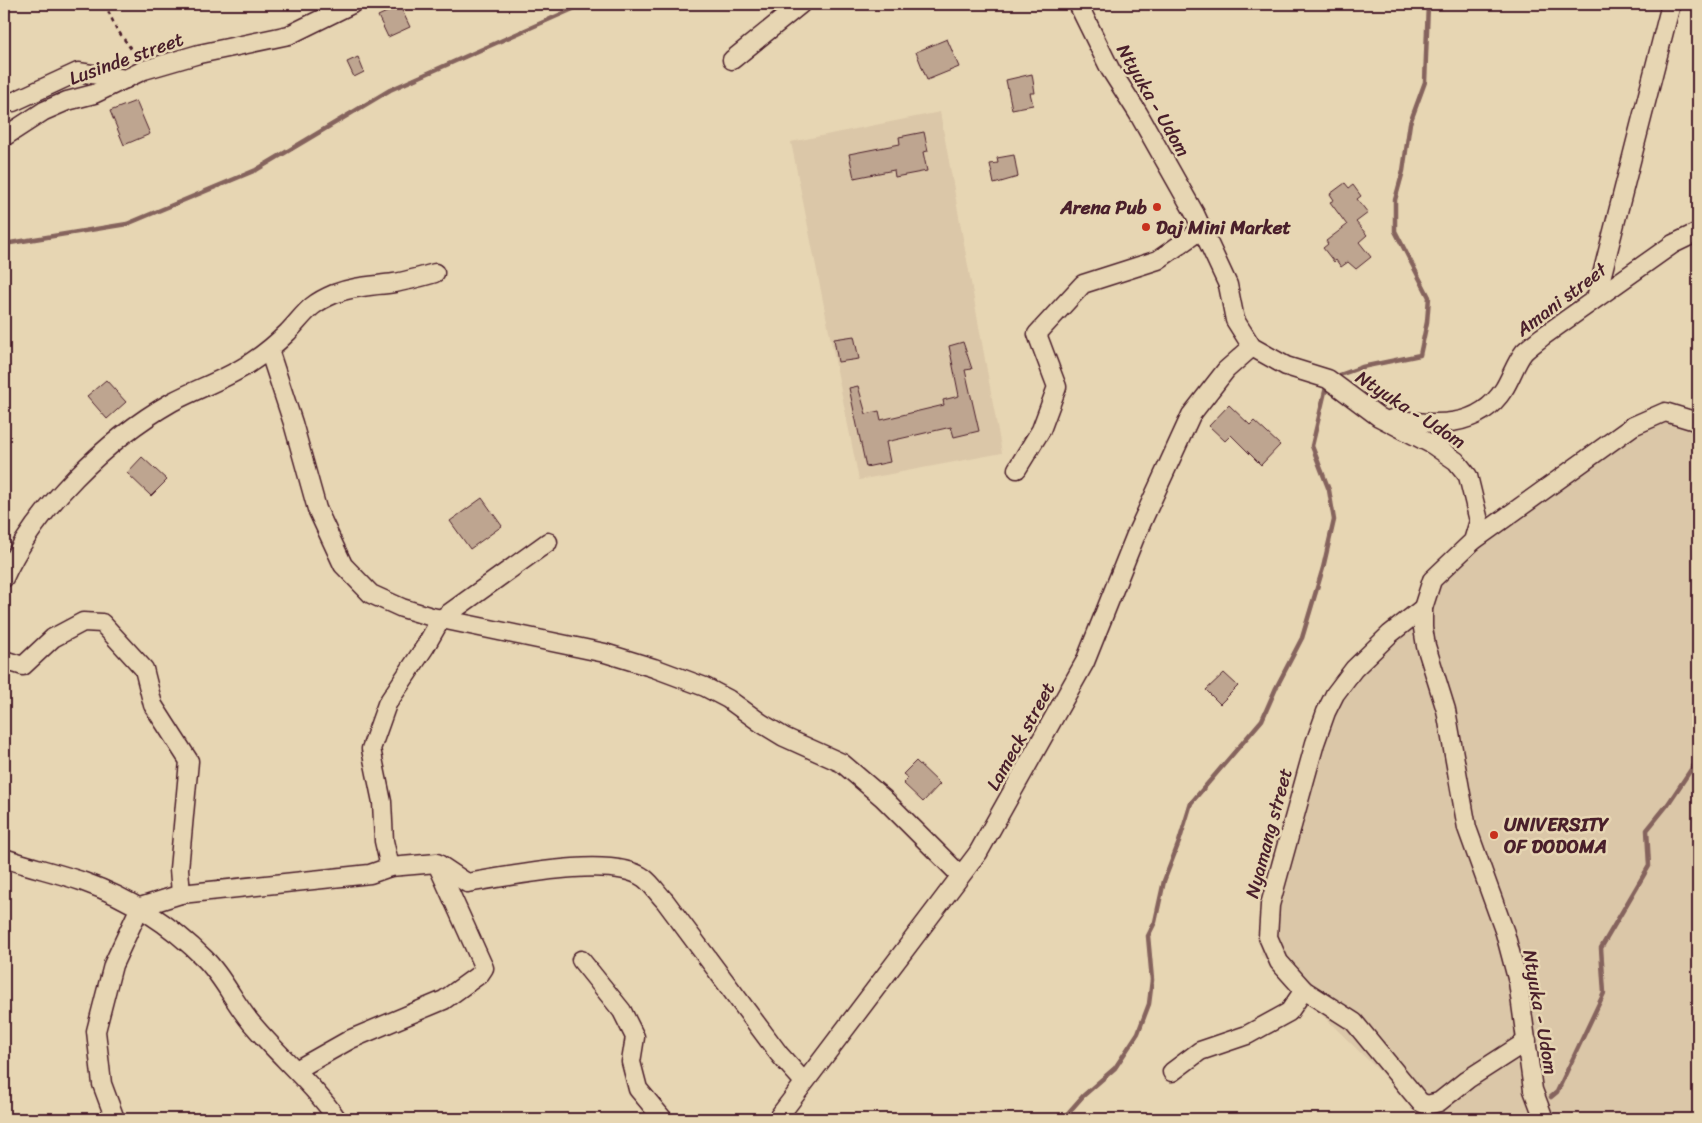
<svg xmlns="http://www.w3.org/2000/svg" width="1702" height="1123" viewBox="0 0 1702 1123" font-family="Sriracha,sans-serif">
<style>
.built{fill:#dbc7a8}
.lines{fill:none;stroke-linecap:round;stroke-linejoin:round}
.stream{stroke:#85635d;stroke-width:4.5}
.building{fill:#bea590;stroke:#4a1f2b}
.street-casing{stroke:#4a1f2b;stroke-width:21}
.path{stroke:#4a1f2b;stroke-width:2.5;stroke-dasharray:4 4;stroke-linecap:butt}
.street{stroke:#e7d6b3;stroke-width:18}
.poi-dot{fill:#c8321e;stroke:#e7d6b3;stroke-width:2}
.labels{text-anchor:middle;stroke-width:5;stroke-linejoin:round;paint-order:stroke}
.street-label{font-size:19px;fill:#4a1f2b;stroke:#e7d6b3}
.poi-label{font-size:19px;font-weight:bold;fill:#4a1f2b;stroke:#e7d6b3;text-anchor:start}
</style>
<rect width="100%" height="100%" fill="#e7d6b3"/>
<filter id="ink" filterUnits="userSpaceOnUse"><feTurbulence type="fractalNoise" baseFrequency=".02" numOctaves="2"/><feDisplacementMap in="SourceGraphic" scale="10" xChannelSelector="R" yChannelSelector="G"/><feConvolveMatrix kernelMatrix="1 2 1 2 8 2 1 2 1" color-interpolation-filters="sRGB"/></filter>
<g filter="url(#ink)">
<g class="built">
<path d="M940,112L1002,453L859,480L791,142Z"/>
<path d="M1666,408L1698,418V1119H1428L1260,954L1320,717L1471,537Z"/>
</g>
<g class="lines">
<g class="stream">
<path d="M4,244L127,224L256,170L390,90L584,4"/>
<path d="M1334,377L1362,367L1420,355L1427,322L1429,297L1395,231V200L1403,171L1410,123L1425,82L1428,4"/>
<path d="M1551,1097L1557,1092L1604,993L1601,948L1649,866L1647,830L1668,804L1698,759"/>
<path d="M1065,1119L1068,1113L1083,1096L1115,1068L1138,1033L1149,1004L1152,980L1148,936L1155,922L1164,881L1179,842L1191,803L1262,720L1276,688L1302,638L1323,568L1334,520L1329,490L1312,446L1327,383"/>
<path d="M1524,1119L1528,1116"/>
</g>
</g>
<g class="building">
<path d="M400,6L410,27L388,37L378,16Z"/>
<path d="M947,39L959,67L927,80L916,52Z"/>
<path d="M358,57L364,72L354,77L347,62Z"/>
<path d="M1032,74L1035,93H1030L1033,105L1012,109L1006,80Z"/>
<path d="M136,101L150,134L124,145L110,111Z"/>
<path d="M924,132L928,151L923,152L927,171L895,177L894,170L854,178L849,154L900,144L899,137Z"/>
<path d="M1014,155L1018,177L994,184L990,164L998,163L997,158Z"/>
<path d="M1345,183L1349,188L1353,185L1361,196L1357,199L1368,213L1356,222L1367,235L1359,242L1371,257L1356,269L1348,262L1341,267L1336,260L1334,262L1323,248L1328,244L1326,241L1347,225L1330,202L1334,200L1330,194Z"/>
<path d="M854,336L859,359L838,362L834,339Z"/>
<path d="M963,342L972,369L965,370L979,431L954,437L951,427L886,442L890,462L866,467L849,388L858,386L866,414L879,411L881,420L944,405L943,400L959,396L949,346Z"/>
<path d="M106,380L126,402L107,419L87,396Z"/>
<path d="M1229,405L1250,425L1254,421L1280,445L1261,465L1231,435L1225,441L1209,426Z"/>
<path d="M142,457L167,480L151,496L127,473Z"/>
<path d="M482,498L502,526L470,549L450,521Z"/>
<path d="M1224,673L1238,686L1220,704L1206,690Z"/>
<path d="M916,761L940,784L923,802L903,783L908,778L903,774Z"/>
</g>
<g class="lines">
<g class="street-casing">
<g id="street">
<path d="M1078,4L1110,69L1138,113L1195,214L1228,285L1235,320L1252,347L1286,366L1328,379L1379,417L1433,445L1456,461L1468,476L1479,521L1473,541L1432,580L1423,608V628L1426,646L1446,710L1467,828L1505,933L1518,982L1533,1090L1544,1119"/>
<path d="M732,60L801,4"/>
<path d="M4,100L13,102L78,72L126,79"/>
<path d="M4,137L44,111L67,101L94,94L144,70L199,54L289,35L352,4"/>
<path d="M1596,298L1671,4"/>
<path d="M269,350L293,423L317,509L343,565L371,594L402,608L432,617L605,653L654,668L705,687L728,699L761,723L784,737L842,763L883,798L960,875"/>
<path d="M1392,419C1434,425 1478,430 1504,389C1511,378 1516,362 1524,352C1529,347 1536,342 1542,337L1673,244L1698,232"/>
<path d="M1017,469L1041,430L1057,387L1037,334L1083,284L1158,260L1202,229"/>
<path d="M1473,541L1633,426L1665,412L1698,422"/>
<path d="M4,578C35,509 107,439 172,402C196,389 229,378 250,363C264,354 277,343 288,332C306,313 308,305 334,294C354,286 373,286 394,283C407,281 421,277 435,273"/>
<path d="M1423,608L1390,634L1354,669L1335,694L1326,712L1315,743L1270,905L1268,937L1279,962L1304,990L1354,1022L1410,1090L1420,1102L1427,1105L1439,1102L1468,1079L1527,1041"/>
<path d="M4,660L23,666L53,638L83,622L102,623L144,669L153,705L189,761L179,869L181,894"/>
<path d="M4,858C30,867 58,873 84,882C129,898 171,925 205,959C225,979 235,1005 254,1026C281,1058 313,1084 337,1119"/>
<path d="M390,867L384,841L382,802L371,749L387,704L425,647L441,619L548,542"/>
<path d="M581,960L622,1011L635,1037L631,1062L638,1089L663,1119"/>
<path d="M296,1070L351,1039L444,1000L480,974L484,968L437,864"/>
<path d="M1172,1072L1200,1051L1247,1035L1289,1012L1304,990"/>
<path d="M115,1119L102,1084L96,1031L113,965L140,907L181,894L370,874L390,867L437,863L467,883C507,877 611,854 644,878C652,884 658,894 665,901L779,1054L804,1082"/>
<path d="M777,1119L978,853L1085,662L1135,537L1191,415L1226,370L1252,347"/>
</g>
</g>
<path class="path" d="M105,4L116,28L136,56"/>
<use href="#street" class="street"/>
</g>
</g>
<g class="poi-dot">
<circle cx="1157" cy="207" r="5"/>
<circle cx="1146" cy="227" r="5"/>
<circle cx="1494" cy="835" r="5"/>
</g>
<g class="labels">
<g class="street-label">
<text transform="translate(126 58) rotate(-20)" y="7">Lusinde street</text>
<text transform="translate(1154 100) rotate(60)" y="7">Ntyuka - Udom</text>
<text transform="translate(1561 299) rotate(-37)" y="7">Amani street</text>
<text transform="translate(1411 409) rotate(33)" y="7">Ntyuka - Udom</text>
<text transform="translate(1020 736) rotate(-61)" y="7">Lameck street</text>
<text transform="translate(1268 833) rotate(-75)" y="7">Nyamang street</text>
<text transform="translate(1541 1012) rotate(80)" y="7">Ntyuka - Udom</text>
</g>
<g class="poi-label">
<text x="1147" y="214" text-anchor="end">Arena Pub</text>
<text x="1156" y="234">Daj Mini Market</text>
<text x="1504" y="831">UNIVERSITY<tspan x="1504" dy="22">OF DODOMA</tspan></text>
</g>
</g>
<rect width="1702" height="1123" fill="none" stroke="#e7d6b3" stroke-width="20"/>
<rect x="10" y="10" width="1682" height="1103" fill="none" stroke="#4a1f2b" stroke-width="2" filter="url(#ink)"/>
</svg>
